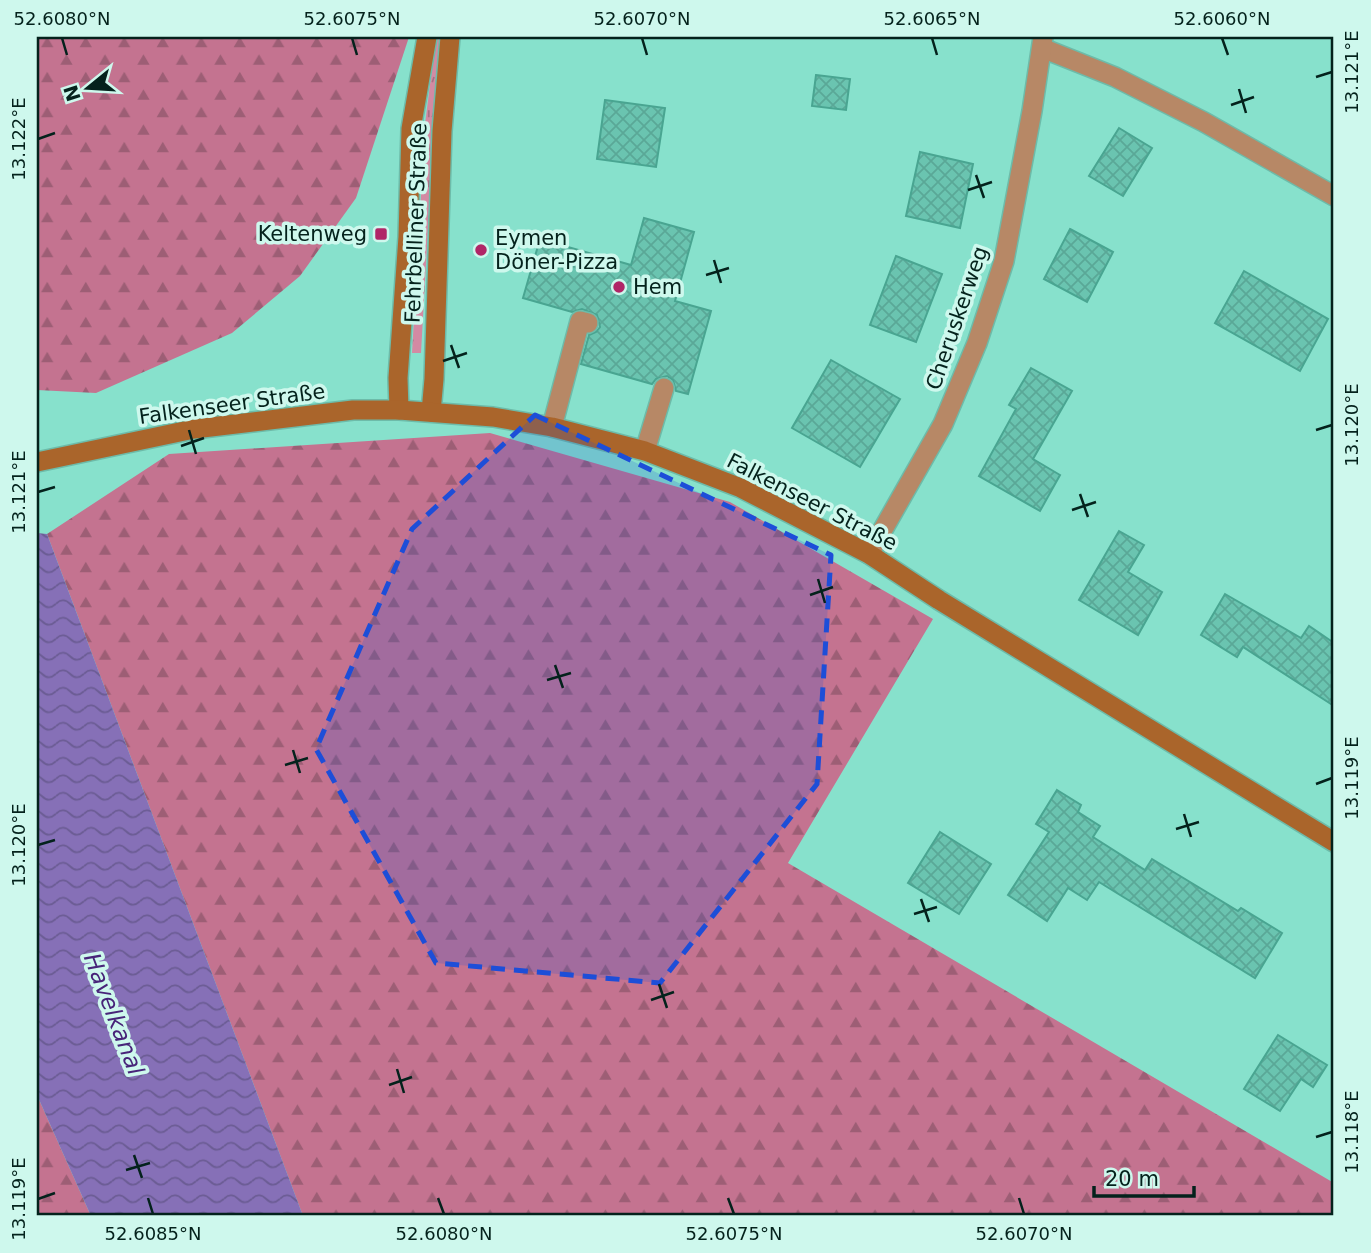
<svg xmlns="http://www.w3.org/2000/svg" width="1371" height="1253" viewBox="0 0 1371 1253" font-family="'DejaVu Sans',sans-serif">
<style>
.grass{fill:url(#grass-tufts)}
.forest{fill:url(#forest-firs)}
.water{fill:url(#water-waves)}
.building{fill:url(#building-cross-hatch);stroke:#49a591;stroke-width:2}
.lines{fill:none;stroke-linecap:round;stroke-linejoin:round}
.service-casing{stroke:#6dbba9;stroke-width:22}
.minor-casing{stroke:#6dbba9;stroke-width:22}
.secondary-casing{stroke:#6dbba9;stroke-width:22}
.service{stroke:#b78866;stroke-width:19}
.minor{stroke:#b78866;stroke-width:19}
.secondary{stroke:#aa652b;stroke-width:19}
.marked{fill:#1d4ed8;fill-opacity:0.2;stroke:#1d4ed8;stroke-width:5;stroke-dasharray:14 9;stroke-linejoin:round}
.ticks{fill:none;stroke:#04221c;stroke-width:2.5}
.poi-dot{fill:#b02667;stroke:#cef8ed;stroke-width:2.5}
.labels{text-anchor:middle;stroke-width:7;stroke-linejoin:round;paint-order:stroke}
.street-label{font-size:21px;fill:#04221c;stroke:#cef8ed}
.poi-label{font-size:21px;fill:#04221c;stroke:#cef8ed;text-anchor:start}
.water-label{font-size:23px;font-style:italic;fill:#472479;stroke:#cef8ed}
.neatline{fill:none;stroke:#04221c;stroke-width:2.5}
.ticks-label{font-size:18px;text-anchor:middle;fill:#04221c}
</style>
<defs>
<pattern id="grass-tufts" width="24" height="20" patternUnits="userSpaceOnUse" patternTransform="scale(1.75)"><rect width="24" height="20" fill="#d38aa3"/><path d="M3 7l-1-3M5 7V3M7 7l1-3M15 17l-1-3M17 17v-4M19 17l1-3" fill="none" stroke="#a97084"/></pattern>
<pattern id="forest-firs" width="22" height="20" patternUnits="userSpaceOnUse" patternTransform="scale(1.75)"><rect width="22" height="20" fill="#c47390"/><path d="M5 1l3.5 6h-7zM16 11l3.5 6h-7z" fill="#9d5e75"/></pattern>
<pattern id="water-waves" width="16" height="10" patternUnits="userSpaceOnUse" patternTransform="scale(1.75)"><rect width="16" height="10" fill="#8670b7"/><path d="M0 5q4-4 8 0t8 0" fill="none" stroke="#6b5c94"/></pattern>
<pattern id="building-cross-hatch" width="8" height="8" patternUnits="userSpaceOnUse" patternTransform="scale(1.75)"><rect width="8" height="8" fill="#6ac4b0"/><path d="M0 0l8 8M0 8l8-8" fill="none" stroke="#5aa897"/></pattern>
</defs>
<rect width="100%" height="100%" fill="#87e1cc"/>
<path class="grass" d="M436,37H442L434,122L421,353H412L425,124Z"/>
<g class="forest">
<path d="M37,37H409L356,198L300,276L232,333L96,393L37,390Z"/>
<path d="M490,433L730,502L933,619L788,863L1334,1183V1216H303L47,534L169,454Z"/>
<path d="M37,1095L91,1216H37Z"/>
</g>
<path class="water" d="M37,533L47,534L303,1216H91L37,1095Z"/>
<g class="building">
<path d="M816,75L850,79L846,110L812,106Z"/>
<path d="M605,100L665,108L656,167L597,159Z"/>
<path d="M1119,128L1152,148L1123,196L1089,176Z"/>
<path d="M920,152L973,164L960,228L906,216Z"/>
<path d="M644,218L694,232L675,301L711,311L688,394L676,391L673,380L667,376L656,379L652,384L581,364L589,335L596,332L600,327L597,315L582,309L572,312L523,298L540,239L631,265Z"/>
<path d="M1070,229L1113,252L1087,302L1044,279Z"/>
<path d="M896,256L942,274L916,342L870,325Z"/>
<path d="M1244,271L1328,319L1300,371L1215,323Z"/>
<path d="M831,360L900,399L860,467L792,428Z"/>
<path d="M1031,368L1072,391L1033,459L1060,475L1040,511L979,476L1016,409L1009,405Z"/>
<path d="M1119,531L1144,545L1128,572L1162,592L1138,635L1079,600Z"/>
<path d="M1225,594L1301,638L1309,626L1334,643V706L1243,647L1237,657L1201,635Z"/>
<path d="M1057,790L1081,805L1078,812L1100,826L1093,837L1145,870L1152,859L1238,911L1241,908L1282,933L1255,978L1099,882L1087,900L1068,888L1047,921L1008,895L1049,832L1036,824Z"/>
<path d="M940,832L991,864L959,914L908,883Z"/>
<path d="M1278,1035L1327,1065L1313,1087L1301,1079L1280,1111L1244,1089Z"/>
</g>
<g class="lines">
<g class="service-casing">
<g id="service">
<path d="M552,427L580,321L588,323"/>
<path d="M645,451L664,388"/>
</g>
</g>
<g class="minor-casing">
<g id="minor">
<path d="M1042,48L1115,77L1204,122L1334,196"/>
<path d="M869,554L943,424L977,343L1004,261L1032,111L1043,37"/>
</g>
</g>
<g class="secondary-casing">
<g id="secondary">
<path d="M399,410L398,378L408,237L411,129L427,37"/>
<path d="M431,412L434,379L442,131L450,37"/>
<path d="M37,462L194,429L353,410H399L493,417L552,427L645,451L741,488L869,554L939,600L1334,842"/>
</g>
</g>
<use href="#service" class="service"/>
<use href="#minor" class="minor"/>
<use href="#secondary" class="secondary"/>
</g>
<path class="marked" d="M535,415L831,555L817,784L660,983L436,963L316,749L412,529Z"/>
<path class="ticks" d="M62,38L67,55M352,38L357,55M642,38L647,55M932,38L937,55M1222,38L1228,55M1316,77L1332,72M1239,89L1246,113M1231,105L1254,97M38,139L55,133M976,175L984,198M968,190L992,182M714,260L721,283M706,275L729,268M451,345L459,368M443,361L467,353M189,430L196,454M1316,430L1332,425M181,446L204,438M38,492L55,487M1080,494L1088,517M1072,510L1096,502M818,579L825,603M810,595L833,587M555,665L563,688M547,680L571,673M293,750L300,773M285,765L308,758M1316,784L1332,778M1184,814L1191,837M1176,829L1199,822M38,845L55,840M921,899L929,922M914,914L937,907M659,984L667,1008M651,1000L674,992M397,1069L404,1093M389,1085L412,1077M1316,1137L1332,1132M134,1155L142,1178M126,1170L150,1163M148,1198L153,1214M438,1198L444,1214M728,1198L734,1214M1019,1198L1024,1214M38,1199L55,1193"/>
<g class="poi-dot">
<rect x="374" y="227" width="14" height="14" rx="3.5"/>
<circle cx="481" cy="250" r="7"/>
<circle cx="619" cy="287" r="7"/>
</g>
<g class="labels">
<g class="street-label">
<text transform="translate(416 223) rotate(-88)" y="7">Fehrbelliner Straße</text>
<text transform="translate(957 318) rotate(-71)" y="7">Cheruskerweg</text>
<text transform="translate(232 404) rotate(-8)" y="7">Falkenseer Straße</text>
<text transform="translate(812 502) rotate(27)" y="7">Falkenseer Straße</text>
</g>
<g class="poi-label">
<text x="367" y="241" text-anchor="end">Keltenweg</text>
<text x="495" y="245">Eymen<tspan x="495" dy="24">Döner-Pizza</tspan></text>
<text x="633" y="294">Hem</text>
</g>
<g class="water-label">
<text transform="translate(114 1014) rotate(69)" y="8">Havelkanal</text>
</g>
</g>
<rect width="1371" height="1253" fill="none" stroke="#cef8ed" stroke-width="77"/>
<g transform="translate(88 88) rotate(252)" stroke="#cef8ed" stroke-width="5" paint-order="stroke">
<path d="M0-5L12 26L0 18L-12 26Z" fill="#04221c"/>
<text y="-10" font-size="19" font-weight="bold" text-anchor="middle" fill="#04221c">N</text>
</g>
<path d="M1094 1186v10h100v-10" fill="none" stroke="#04221c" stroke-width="3.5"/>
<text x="1105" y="1186" font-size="21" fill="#04221c" stroke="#cef8ed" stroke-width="5" paint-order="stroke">20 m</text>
<rect x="38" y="38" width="1294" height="1176" class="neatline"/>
<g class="ticks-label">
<text x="62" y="25">52.6080°N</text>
<text x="352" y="25">52.6075°N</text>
<text x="642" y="25">52.6070°N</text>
<text x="932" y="25">52.6065°N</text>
<text x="1222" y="25">52.6060°N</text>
<text transform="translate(1352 72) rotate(-90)" y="6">13.121°E</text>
<text transform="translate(19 139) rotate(-90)" y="6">13.122°E</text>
<text transform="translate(1352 425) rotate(-90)" y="6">13.120°E</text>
<text transform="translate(19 492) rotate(-90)" y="6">13.121°E</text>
<text transform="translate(1352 778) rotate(-90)" y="6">13.119°E</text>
<text transform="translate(19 845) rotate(-90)" y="6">13.120°E</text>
<text transform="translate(1352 1132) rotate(-90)" y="6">13.118°E</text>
<text transform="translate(19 1199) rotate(-90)" y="6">13.119°E</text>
<text x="153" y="1240">52.6085°N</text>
<text x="444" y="1240">52.6080°N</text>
<text x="734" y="1240">52.6075°N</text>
<text x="1024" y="1240">52.6070°N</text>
</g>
</svg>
